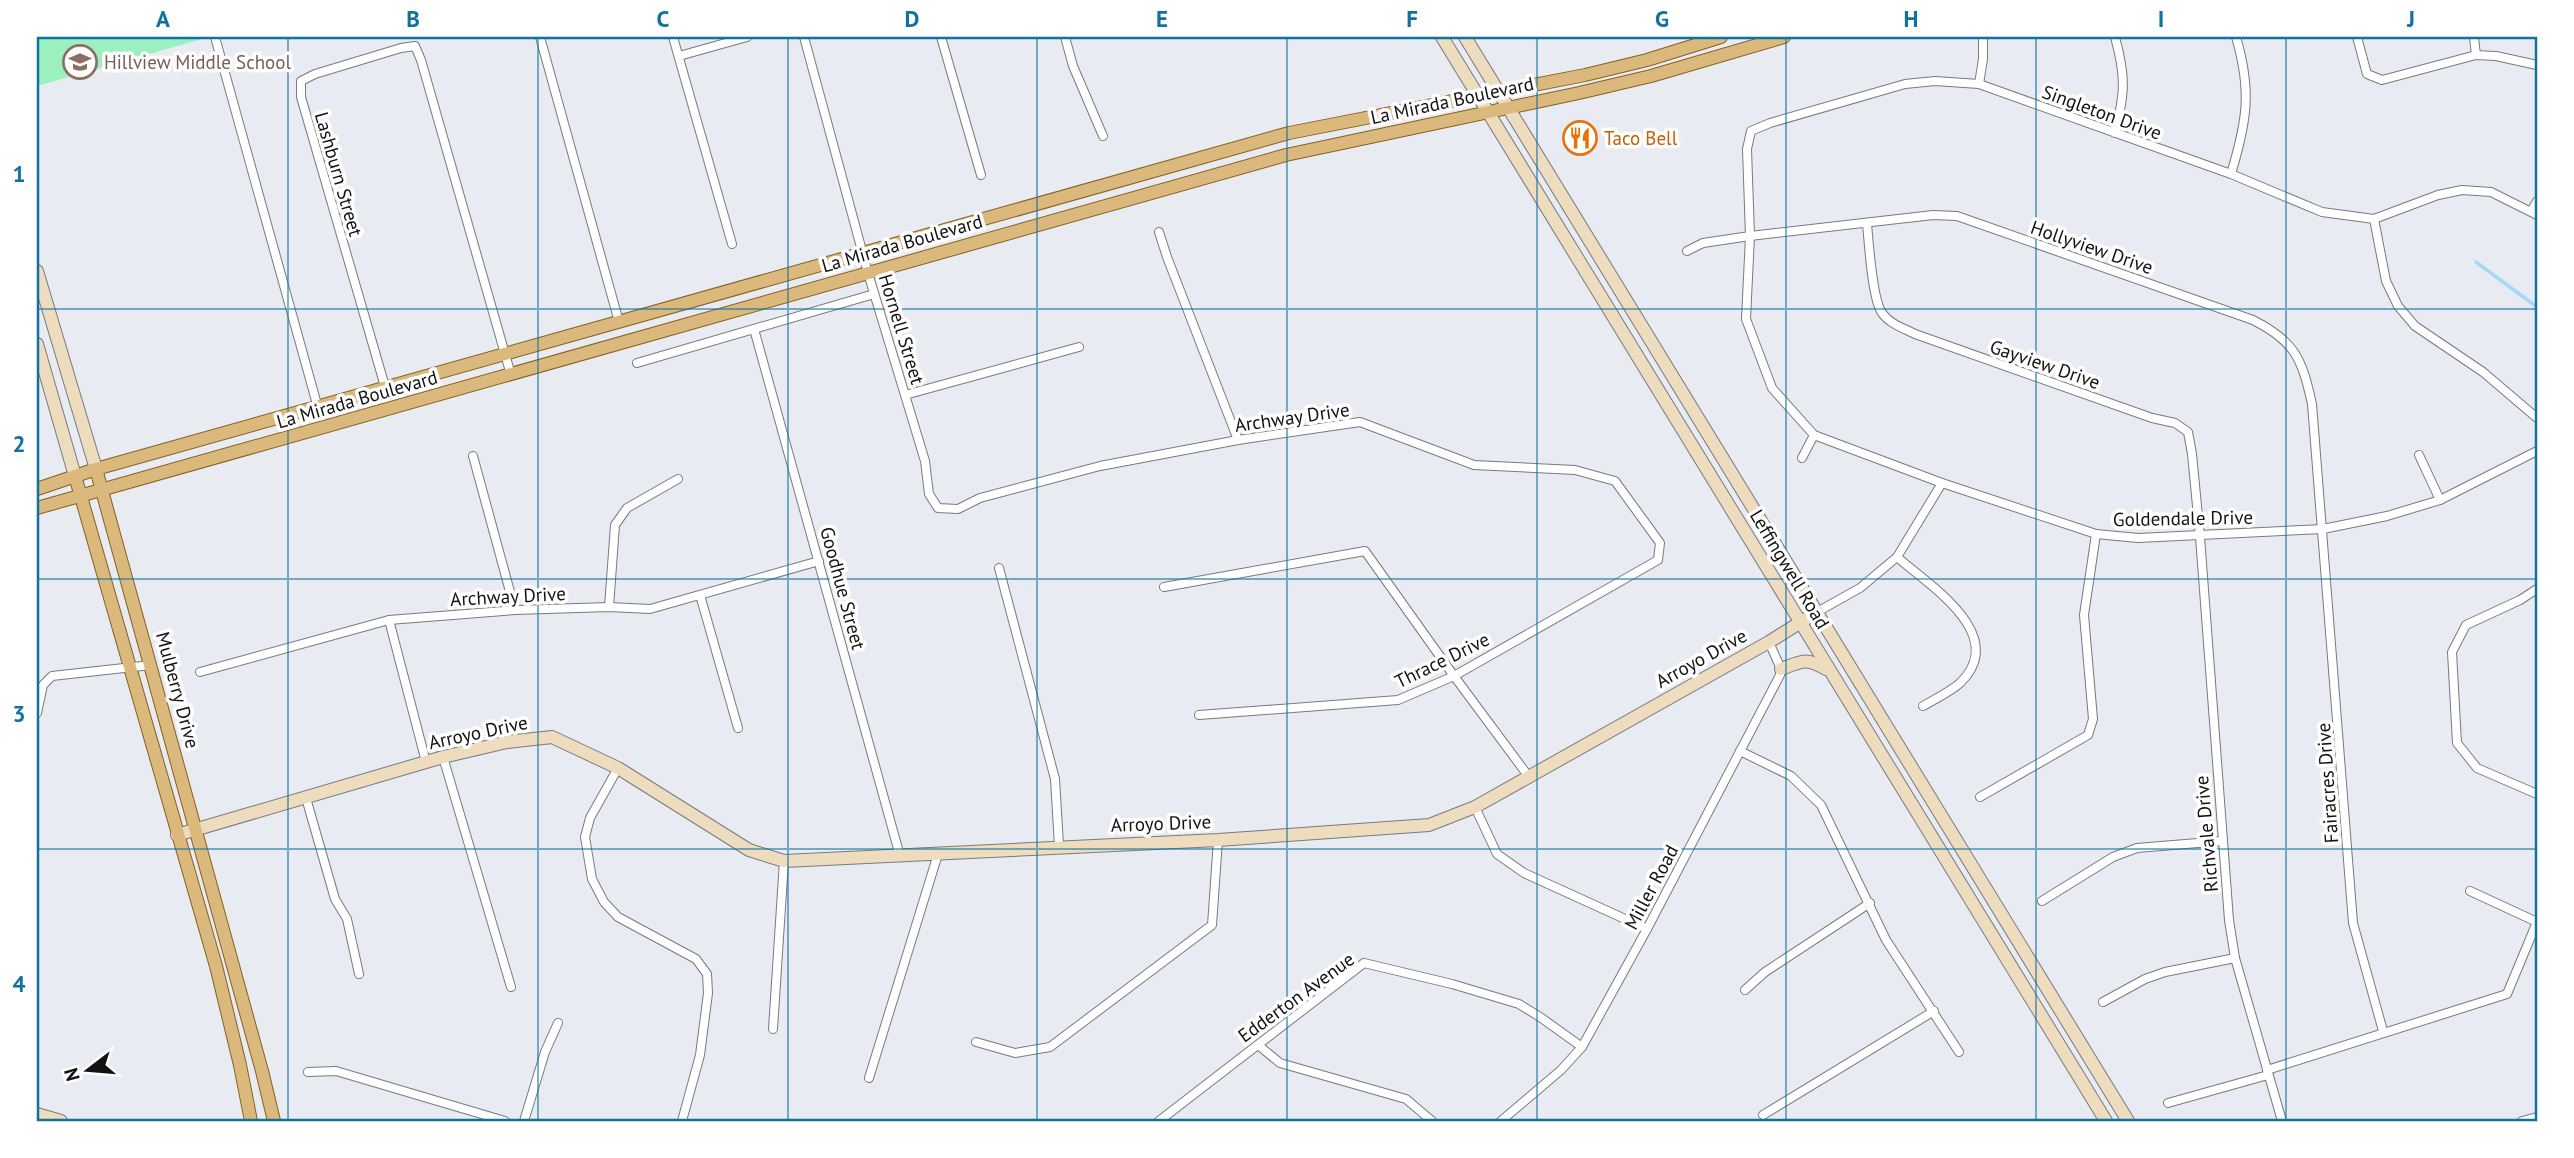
<svg xmlns="http://www.w3.org/2000/svg" width="2574" height="1158" viewBox="0 0 2574 1158" font-family="'PT Sans',sans-serif">
<style>
.green{fill:#9cf0bf}
.lines{fill:none;stroke-linecap:round;stroke-linejoin:round}
.stream{stroke:#a6d9f6;stroke-width:3.5}
.street-casing{stroke:#787a80;stroke-width:10}
.secondary-casing{stroke:#787a80;stroke-width:14}
.primary-casing{stroke:#856120;stroke-width:14}
.street{stroke:#fff;stroke-width:8}
.secondary{stroke:#eddcbe;stroke-width:12}
.primary{stroke:#dbb97d;stroke-width:12}
.grid{fill:none;stroke:#11719f;stroke-width:2;stroke-opacity:0.55}
.labels{text-anchor:middle;stroke-width:7;stroke-linejoin:round;paint-order:stroke}
.education-label{font-size:19px;fill:#785e54;stroke:#fff;text-anchor:start}
.street-label{font-size:19px;fill:#121215;stroke:#fff}
.food-label{font-size:19px;fill:#c56008;stroke:#fff;text-anchor:start}
.neatline{fill:none;stroke:#11719f;stroke-width:2.5}
.grid-label{font-size:23px;text-anchor:middle;font-weight:bold;fill:#11719f}
</style>
<rect width="100%" height="100%" fill="#e9ebf2"/>
<path class="green" d="M37,37H209L37,86Z"/>
<g class="lines">
<path class="stream" d="M2476,262L2537,307"/>
<g class="street-casing">
<g id="street">
<path d="M215,37L318,408"/>
<path d="M540,37L619,322"/>
<path d="M673,37L732,244"/>
<path d="M804,37L868,273L925,461L929,494L938,508L958,509L980,498L1100,466L1238,440L1360,422L1474,465L1575,470L1615,481L1660,543L1658,560L1454,676L1398,700L1199,715"/>
<path d="M941,37L981,175"/>
<path d="M1065,37L1073,66L1103,136"/>
<path d="M2115,37C2126,77 2125,93 2115,133"/>
<path d="M2357,37L2367,74L2382,80L2476,55L2496,56L2537,65"/>
<path d="M2474,37L2476,55"/>
<path d="M679,56L747,37"/>
<path d="M1979,84L1983,59V37"/>
<path d="M2231,174C2247,121 2252,91 2236,37"/>
<path d="M2532,210L2537,201"/>
<path d="M2374,219L2386,281L2398,306L2415,326L2483,372L2537,418"/>
<path d="M1867,224C1869,243 1872,299 1882,313C1890,324 1903,328 1915,334L2152,418L2175,423L2188,432L2192,454L2200,537L2229,920L2235,958L2282,1121"/>
<path d="M1159,232L1167,257L1238,440"/>
<path d="M1687,251L1703,243L1750,236L1933,215L1957,216L2253,320C2295,341 2302,359 2312,404L2353,923L2383,1031"/>
<path d="M754,329L900,856"/>
<path d="M637,363L874,294"/>
<path d="M386,390L301,97V81L315,74L401,48L415,46L421,60L511,375"/>
<path d="M905,395L1079,347"/>
<path d="M1814,435L1942,483L2096,534L2138,538L2323,529L2387,516L2440,500L2537,451"/>
<path d="M2419,455L2440,500"/>
<path d="M473,456L515,610"/>
<path d="M1802,458L1814,435L1772,388L1746,319L1750,236L1747,149L1751,131L1770,123L1905,84L1935,81L1979,84L2231,174L2322,212L2374,219L2438,195L2462,190L2491,192L2537,215"/>
<path d="M1897,557C1929,585 2010,635 1960,683C1950,692 1935,699 1923,706"/>
<path d="M999,568L1055,779L1059,846"/>
<path d="M1164,587L1365,551L1454,676L1529,777"/>
<path d="M2537,589L2520,600L2466,625L2452,652L2457,743L2477,768L2537,794"/>
<path d="M700,595L738,728"/>
<path d="M609,607L615,525L627,508L678,479"/>
<path d="M1817,612L1860,588L1897,557L1942,483"/>
<path d="M389,620L426,762"/>
<path d="M200,672L389,620L515,610L609,607L650,609L819,561"/>
<path d="M37,713L43,685L52,676L151,665"/>
<path d="M1740,751L1791,776L1821,805L1886,940L1959,1052"/>
<path d="M443,757L511,987"/>
<path d="M618,768L590,818L585,837L592,879L604,902L618,917L696,959L707,974L708,993L700,1055L682,1121"/>
<path d="M1980,797L2088,735L2093,719L2084,615L2096,534"/>
<path d="M306,798L335,899L347,919L359,974"/>
<path d="M1475,807L1497,854L1524,873L1647,929"/>
<path d="M2470,891L2537,922"/>
<path d="M2042,901L2113,857L2137,848L2222,841"/>
<path d="M1745,990L1765,972L1870,903"/>
<path d="M2103,1002L2145,979L2165,972L2235,958"/>
<path d="M773,1029L784,861"/>
<path d="M976,1042L1015,1053L1050,1047L1212,925L1218,840"/>
<path d="M1258,1045L1280,1063L1406,1099L1432,1121"/>
<path d="M2267,1070L2507,994L2537,922"/>
<path d="M308,1072L336,1071L505,1121"/>
<path d="M869,1078L938,854"/>
<path d="M2168,1103L2268,1075"/>
<path d="M1763,1115L1934,1011"/>
<path d="M524,1121L545,1052L558,1023"/>
<path d="M1159,1121L1364,963L1452,984L1519,1004L1540,1017L1582,1047"/>
<path d="M1501,1121L1561,1070L1582,1047L1647,929L1780,675L1781,669L1769,642"/>
<path d="M2522,1121L2537,1117"/>
</g>
</g>
<g class="secondary-casing">
<g id="secondary">
<path d="M1442,37L2106,1121"/>
<path d="M1465,37L2128,1121"/>
<path d="M37,271L96,469"/>
<path d="M37,344L75,476"/>
<path d="M1781,669C1802,661 1806,657 1826,669"/>
<path d="M177,835L443,757L507,742L552,737L618,768L749,850L784,861L1218,840L1429,825L1475,807L1769,642L1817,612"/>
<path d="M37,1114L61,1121"/>
</g>
</g>
<g class="primary-casing">
<g id="primary">
<path d="M96,469L262,1071L274,1121"/>
<path d="M75,476L216,966L240,1065L251,1121"/>
<path d="M37,489L96,469L1289,133L1585,75L1647,60L1721,37"/>
<path d="M37,508L1286,155L1579,93L1651,76L1784,37"/>
</g>
</g>
<use href="#street" class="street"/>
<use href="#secondary" class="secondary"/>
<use href="#primary" class="primary"/>
</g>
<path class="grid" d="M288,37V1121M538,37V1121M788,37V1121M1037,37V1121M1287,37V1121M1537,37V1121M1786,37V1121M2036,37V1121M2286,37V1121M37,309H2537M37,579H2537M37,849H2537"/>
<defs>
<g id="school-ring" transform="scale(1.75)"><circle r="9.5" fill="#fff" stroke="#8d6e63" stroke-width="1.5"/><path d="M0-5L7-2L0 1L-7-2ZM-4 1L0 2.5L4 1V4Q0 6-4 4Z" fill="#8d6e63"/></g>
<g id="restaurant-ring" transform="scale(1.75)"><circle r="9.5" fill="#fff" stroke="#e8710a" stroke-width="1.5"/><path d="M-5-6h1v4h1v-4h1v4h1v-4h1v5L-1.5 .5V6h-2V.5L-5-1ZM5-6V6H3V1.5H1.5Q1.5-4 5-6Z" fill="#e8710a"/></g>
</defs>
<g fill-rule="evenodd">
<use href="#school-ring" x="80" y="62"/>
<use href="#restaurant-ring" x="1580" y="138"/>
</g>
<g class="labels">
<g class="education-label">
<text x="104" y="69">Hillview Middle School</text>
</g>
<g class="street-label">
<text transform="translate(1452 100) rotate(-12)" y="7">La Mirada Boulevard</text>
<text transform="translate(2102 112) rotate(20)" y="7">Singleton Drive</text>
<text transform="translate(339 174) rotate(74)" y="7">Lashburn Street</text>
<text transform="translate(902 243) rotate(-16)" y="7">La Mirada Boulevard</text>
<text transform="translate(2092 247) rotate(19)" y="7">Hollyview Drive</text>
<text transform="translate(902 329) rotate(73)" y="7">Hornell Street</text>
<text transform="translate(2045 364) rotate(19)" y="7">Gayview Drive</text>
<text transform="translate(357 399) rotate(-16)" y="7">La Mirada Boulevard</text>
<text transform="translate(1292 417) rotate(-8)" y="7">Archway Drive</text>
<text transform="translate(2183 518) rotate(-1)" y="7">Goldendale Drive</text>
<text transform="translate(1790 569) rotate(59)" y="7">Leffingwell Road</text>
<text transform="translate(843 588) rotate(75)" y="7">Goodhue Street</text>
<text transform="translate(508 596) rotate(-3)" y="7">Archway Drive</text>
<text transform="translate(1701 658) rotate(-29)" y="7">Arroyo Drive</text>
<text transform="translate(1442 660) rotate(-26)" y="7">Thrace Drive</text>
<text transform="translate(178 690) rotate(75)" y="7">Mulberry Drive</text>
<text transform="translate(478 732) rotate(-12)" y="7">Arroyo Drive</text>
<text transform="translate(2327 783) rotate(-94)" y="7">Fairacres Drive</text>
<text transform="translate(1161 823) rotate(-2)" y="7">Arroyo Drive</text>
<text transform="translate(2206 834) rotate(-95)" y="7">Richvale Drive</text>
<text transform="translate(1651 887) rotate(-62)" y="7">Miller Road</text>
<text transform="translate(1296 997) rotate(-36)" y="7">Edderton Avenue</text>
</g>
<g class="food-label">
<text x="1604" y="145">Taco Bell</text>
</g>
</g>
<rect width="2574" height="1158" fill="none" stroke="#ffffff" stroke-width="77"/>
<g transform="translate(88 1070) rotate(254)" stroke="#ffffff" stroke-width="5" paint-order="stroke">
<path d="M0-5L12 26L0 18L-12 26Z" fill="#121215"/>
<text y="-10" font-size="19" font-weight="bold" text-anchor="middle" fill="#121215">N</text>
</g>
<rect x="38" y="38" width="2498" height="1082" class="neatline"/>
<g class="grid-label">
<text x="163" y="27">A</text>
<text x="413" y="27">B</text>
<text x="663" y="27">C</text>
<text x="912" y="27">D</text>
<text x="1162" y="27">E</text>
<text x="1412" y="27">F</text>
<text x="1662" y="27">G</text>
<text x="1911" y="27">H</text>
<text x="2161" y="27">I</text>
<text x="2411" y="27">J</text>
<text x="19" y="182">1</text>
<text x="19" y="452">2</text>
<text x="19" y="722">3</text>
<text x="19" y="992">4</text>
</g>
</svg>
